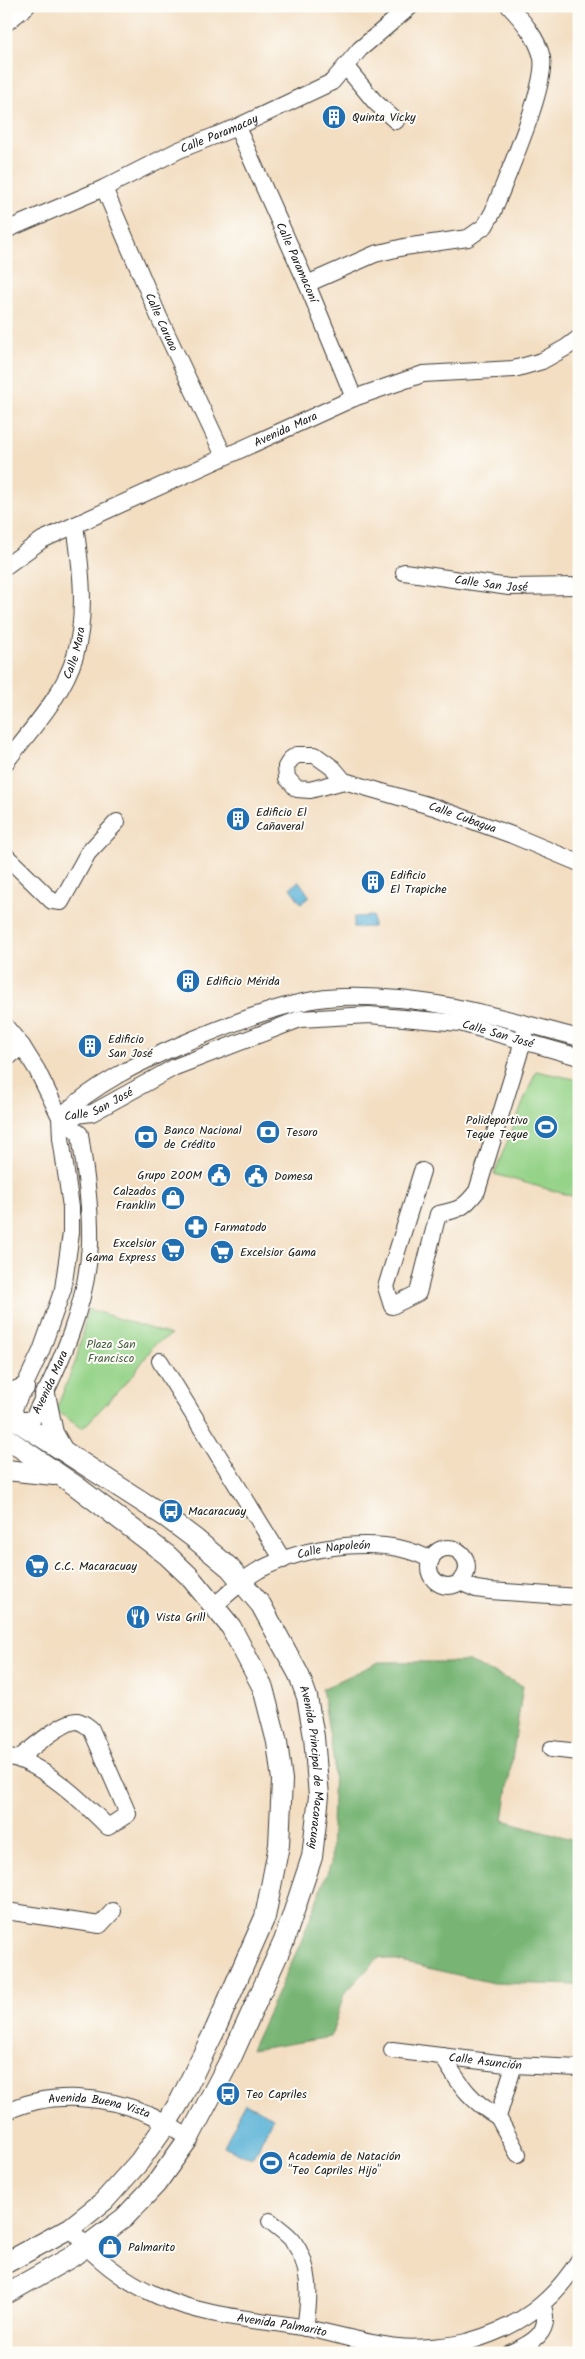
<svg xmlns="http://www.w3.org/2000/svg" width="585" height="2359" viewBox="0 0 585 2359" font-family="Kalam,sans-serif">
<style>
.green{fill:#95d388;stroke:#587852}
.forest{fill:#78b574;stroke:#4a6848}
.water{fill:#5ab2d7;stroke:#3b677a}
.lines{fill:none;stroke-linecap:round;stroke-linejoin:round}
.minor-casing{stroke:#3c3935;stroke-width:18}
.tertiary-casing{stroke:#3c3935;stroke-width:22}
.minor{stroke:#fff;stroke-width:16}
.tertiary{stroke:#fff;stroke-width:20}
.labels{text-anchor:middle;stroke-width:4;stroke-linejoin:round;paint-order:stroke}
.poi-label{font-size:12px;fill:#1c1c1c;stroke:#fdfcf7;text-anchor:start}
.street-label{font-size:12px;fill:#1c1c1c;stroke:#fdfcf7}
.park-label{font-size:12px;fill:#465c42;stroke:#fdfcf7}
</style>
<rect width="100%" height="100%" fill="#fdfcf7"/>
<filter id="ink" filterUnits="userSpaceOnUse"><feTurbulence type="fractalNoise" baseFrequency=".02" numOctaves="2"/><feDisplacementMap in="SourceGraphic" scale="10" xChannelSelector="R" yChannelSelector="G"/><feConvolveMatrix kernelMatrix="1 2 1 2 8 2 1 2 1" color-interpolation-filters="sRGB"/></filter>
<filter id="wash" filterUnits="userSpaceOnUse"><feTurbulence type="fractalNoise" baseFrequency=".0096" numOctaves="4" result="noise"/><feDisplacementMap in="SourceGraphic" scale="20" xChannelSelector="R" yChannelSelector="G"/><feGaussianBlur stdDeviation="1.12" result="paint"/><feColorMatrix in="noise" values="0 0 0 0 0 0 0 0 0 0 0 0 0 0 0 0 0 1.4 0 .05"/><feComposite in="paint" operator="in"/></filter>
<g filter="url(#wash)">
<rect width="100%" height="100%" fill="#f3dec2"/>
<g class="green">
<path d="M536,1071L579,1080V1198L494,1174Z"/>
<path d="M88,1309L171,1335L155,1344L133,1375L82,1429L56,1410L76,1360Z"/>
</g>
<path class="forest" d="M379,1662H469L523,1686L503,1820L579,1841V1985L493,1983L379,1957L344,1994L331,2037L251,2050L300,1944L331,1863L334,1763L322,1689Z"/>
<g class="water">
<path d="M299,881L310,897L301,903L290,888Z"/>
<path d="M373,916V927L354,928V917Z"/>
<path d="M245,2103L273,2117L252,2159L224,2146Z"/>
</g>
</g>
<g filter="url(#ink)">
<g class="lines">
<g class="minor-casing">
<g id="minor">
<path d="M6,23L27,6"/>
<path d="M346,67L375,102L396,121"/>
<path id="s1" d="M237,127L307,284L354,398"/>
<path id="s2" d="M104,188L159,317L224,456"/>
<path id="s3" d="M6,230L104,188L179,150L237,127L332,82L360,49L411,6"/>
<path d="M307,284L375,254L404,247L468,238L485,226L493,212C505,180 547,87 542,58C538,38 522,20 509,6"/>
<path id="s4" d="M6,566L42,540L354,398L423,374L514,369L542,361L567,347L579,338"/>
<path id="s5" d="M404,572L509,587L579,586"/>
<path id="s6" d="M6,762C31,729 63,696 75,656C87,615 81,566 75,525"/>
<path id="s7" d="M344,781L310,790L297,789L287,778L286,767L291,759L297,755H315L333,768L344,781L434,807L512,835L579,863"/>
<path d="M6,856L52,901L61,902L88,853L117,822"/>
<path d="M6,1027L22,1046L37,1070L60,1117L61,1138L71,1207V1233L63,1289L41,1351L14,1408L16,1420"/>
<path d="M6,1059L22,1046"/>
<path d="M60,1117C95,1084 138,1063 182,1044C227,1025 293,998 341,997C423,994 501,1017 579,1038"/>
<path id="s8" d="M60,1117L92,1113L175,1067L300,1019L369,1015L460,1023L579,1057"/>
<path d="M422,1171L386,1287L392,1306L418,1293L438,1214C459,1210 464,1208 477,1191L519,1055L525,1030"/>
<path d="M160,1361L283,1560"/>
<path id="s9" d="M16,1420H32C60,1365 87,1306 90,1244C91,1206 85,1170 80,1134L60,1117"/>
<circle cx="448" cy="1567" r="19"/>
<path d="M460,1582L476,1589L490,1591L579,1597"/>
<path id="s10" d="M214,1606C228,1594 243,1579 259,1570C305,1546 384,1533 431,1560"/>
<path d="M551,1749L579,1752"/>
<path d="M6,1756C43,1763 82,1801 108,1827L128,1814L91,1729C86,1725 83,1722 77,1721C63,1721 31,1749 19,1758"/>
<path d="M6,1911L100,1925L113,1911"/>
<path id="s11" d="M392,2050L514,2065L579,2068"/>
<path d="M442,2056C460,2084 468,2099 498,2117"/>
<path d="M514,2065L498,2117L518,2154"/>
<path id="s12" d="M6,2112C51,2090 104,2096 149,2114C163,2120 176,2130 189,2138"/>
<path d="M270,2221C277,2227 288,2234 293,2241C312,2267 310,2298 305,2328"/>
<path id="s13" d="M70,2228C94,2258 122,2280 158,2296C204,2317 257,2319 306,2328C336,2334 367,2344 398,2347C415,2349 454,2346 470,2341C519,2327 552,2303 579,2260"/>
<path d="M510,2353C532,2343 552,2333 543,2306"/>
</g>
</g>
<g class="tertiary-casing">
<g id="tertiary">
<path d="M45,1394L53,1433L62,1449"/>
<path d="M6,1395L24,1388"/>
<path id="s14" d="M6,1414L166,1517L194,1538L230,1568L261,1605L299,1675L307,1697L314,1737L319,1796L312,1857L284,1941L231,2058L189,2138L156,2184L124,2218L73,2256L6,2294"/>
<path d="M6,1438L76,1486L167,1555L189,1576L231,1627L263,1688L277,1742L282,1780L279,1845L265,1917L215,2030L180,2101L166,2124L139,2162L104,2201L70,2228L6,2263"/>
<path d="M6,1470L54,1475"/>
</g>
</g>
<use href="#minor" class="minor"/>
<use href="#tertiary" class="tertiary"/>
</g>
</g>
<defs>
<g id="building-disc" transform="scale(1.25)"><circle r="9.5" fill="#1f6fb2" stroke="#fdfcf7"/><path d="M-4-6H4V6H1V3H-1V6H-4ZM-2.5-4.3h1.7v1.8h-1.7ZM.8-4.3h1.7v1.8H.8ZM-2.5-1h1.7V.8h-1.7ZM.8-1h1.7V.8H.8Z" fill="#fff"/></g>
<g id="stadium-disc" transform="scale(1.25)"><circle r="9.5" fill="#1f6fb2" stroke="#fdfcf7"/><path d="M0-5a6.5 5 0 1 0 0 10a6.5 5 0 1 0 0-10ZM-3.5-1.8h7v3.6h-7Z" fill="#fff"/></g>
<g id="bank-disc" transform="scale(1.25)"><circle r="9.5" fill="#1f6fb2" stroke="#fdfcf7"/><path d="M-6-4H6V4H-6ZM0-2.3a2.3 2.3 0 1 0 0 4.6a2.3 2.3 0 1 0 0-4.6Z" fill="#fff"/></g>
<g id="civic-disc" transform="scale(1.25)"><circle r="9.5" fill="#1f6fb2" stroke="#fdfcf7"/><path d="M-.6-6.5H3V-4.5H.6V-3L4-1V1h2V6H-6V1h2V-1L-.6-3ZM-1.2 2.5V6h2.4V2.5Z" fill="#fff"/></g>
<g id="shop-disc" transform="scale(1.25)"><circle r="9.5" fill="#1f6fb2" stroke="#fdfcf7"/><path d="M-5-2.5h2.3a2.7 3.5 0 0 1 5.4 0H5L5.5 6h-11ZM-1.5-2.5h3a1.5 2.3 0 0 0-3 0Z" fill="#fff"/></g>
<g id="pharmacy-disc" transform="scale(1.25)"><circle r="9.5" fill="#1f6fb2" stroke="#fdfcf7"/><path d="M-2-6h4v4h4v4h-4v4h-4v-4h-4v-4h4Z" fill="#fff"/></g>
<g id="supermarket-disc" transform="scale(1.25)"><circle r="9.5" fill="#1f6fb2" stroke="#fdfcf7"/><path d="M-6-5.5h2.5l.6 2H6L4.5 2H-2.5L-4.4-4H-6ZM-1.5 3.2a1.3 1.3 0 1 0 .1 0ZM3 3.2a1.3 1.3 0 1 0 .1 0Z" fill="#fff"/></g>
<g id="bus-disc" transform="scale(1.25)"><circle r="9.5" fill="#1f6fb2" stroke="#fdfcf7"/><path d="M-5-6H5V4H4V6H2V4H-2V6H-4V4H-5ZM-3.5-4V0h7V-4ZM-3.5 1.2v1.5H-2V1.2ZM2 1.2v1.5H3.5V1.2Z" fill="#fff"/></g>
<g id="restaurant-disc" transform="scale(1.25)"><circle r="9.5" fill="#1f6fb2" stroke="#fdfcf7"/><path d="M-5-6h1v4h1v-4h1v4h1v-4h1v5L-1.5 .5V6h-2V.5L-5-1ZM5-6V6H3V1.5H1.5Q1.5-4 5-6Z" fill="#fff"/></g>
</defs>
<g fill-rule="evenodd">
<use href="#building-disc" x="334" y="117"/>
<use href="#building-disc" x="238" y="819"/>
<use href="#building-disc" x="373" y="882"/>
<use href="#building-disc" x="188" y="981"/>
<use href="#building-disc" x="90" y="1046"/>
<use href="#stadium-disc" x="546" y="1127"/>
<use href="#bank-disc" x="268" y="1132"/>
<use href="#bank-disc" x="146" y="1137"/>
<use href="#civic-disc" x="219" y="1175"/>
<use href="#civic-disc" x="256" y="1176"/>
<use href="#shop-disc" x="173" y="1198"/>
<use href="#pharmacy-disc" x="196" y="1227"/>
<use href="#supermarket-disc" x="173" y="1250"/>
<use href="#supermarket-disc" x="222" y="1252"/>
<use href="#bus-disc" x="171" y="1511"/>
<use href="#supermarket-disc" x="37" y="1566"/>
<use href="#restaurant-disc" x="138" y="1617"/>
<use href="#bus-disc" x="228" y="2094"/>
<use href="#stadium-disc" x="271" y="2163"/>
<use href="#shop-disc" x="110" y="2247"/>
</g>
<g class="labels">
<g class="poi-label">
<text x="352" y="121">Quinta Vicky</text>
<text x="256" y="816">Edificio El<tspan x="256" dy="14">Cañaveral</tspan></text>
<text x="390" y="879">Edificio<tspan x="390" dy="14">El Trapiche</tspan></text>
<text x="206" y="985">Edificio Mérida</text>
<text x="108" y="1043">Edificio<tspan x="108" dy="14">San José</tspan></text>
<text x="528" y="1124" text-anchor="end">Polideportivo<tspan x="528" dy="14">Teque Teque</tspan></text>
<text x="164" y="1134">Banco Nacional<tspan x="164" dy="14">de Crédito</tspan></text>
<text x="286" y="1136">Tesoro</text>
<text x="202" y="1179" text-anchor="end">Grupo ZOOM</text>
<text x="274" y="1180">Domesa</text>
<text x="156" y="1195" text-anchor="end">Calzados<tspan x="156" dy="14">Franklin</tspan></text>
<text x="214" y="1231">Farmatodo</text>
<text x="156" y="1247" text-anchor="end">Excelsior<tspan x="156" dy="14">Gama Express</tspan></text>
<text x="240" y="1256">Excelsior Gama</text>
<text x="188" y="1515">Macaracuay</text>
<text x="54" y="1570">C.C. Macaracuay</text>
<text x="156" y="1621">Vista Grill</text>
<text x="246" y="2098">Teo Capriles</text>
<text x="288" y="2160">Academia de Natación<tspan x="288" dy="14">"Teo Capriles Hijo"</tspan></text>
<text x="128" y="2251">Palmarito</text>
</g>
<g class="street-label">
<text dy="4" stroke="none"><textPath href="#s3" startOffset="234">Calle Paramacay</textPath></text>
<text dy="4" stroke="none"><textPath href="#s1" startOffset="148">Calle Paramaconí</textPath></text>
<text dy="4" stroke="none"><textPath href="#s2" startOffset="146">Calle Caruao</textPath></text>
<text dy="4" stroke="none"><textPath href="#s4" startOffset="312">Avenida Mara</textPath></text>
<text dy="4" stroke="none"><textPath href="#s5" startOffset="88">Calle San José</textPath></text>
<text dy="4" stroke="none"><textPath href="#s6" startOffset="130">Calle Mara</textPath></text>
<text dy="4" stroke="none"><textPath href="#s7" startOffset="272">Calle Cubagua</textPath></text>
<text dy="4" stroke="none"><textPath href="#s8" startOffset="461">Calle San José</textPath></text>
<text dy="4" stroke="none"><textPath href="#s8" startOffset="41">Calle San José</textPath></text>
<text dy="4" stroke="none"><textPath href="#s9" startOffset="58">Avenida Mara</textPath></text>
<text dy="4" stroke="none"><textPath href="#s10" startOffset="136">Calle Napoleón</textPath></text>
<text dy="4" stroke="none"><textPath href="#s14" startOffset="494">Avenida Principal de Macaracuay</textPath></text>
<text dy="4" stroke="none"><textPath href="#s11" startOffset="94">Calle Asunción</textPath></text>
<text dy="4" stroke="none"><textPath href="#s12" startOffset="96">Avenida Buena Vista</textPath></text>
<text dy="4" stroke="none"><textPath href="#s13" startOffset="240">Avenida Palmarito</textPath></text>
</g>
<g class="park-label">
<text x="111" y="1348">Plaza San<tspan x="111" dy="14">Francisco</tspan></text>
</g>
</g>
<rect width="585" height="2359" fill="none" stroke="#fdfcf7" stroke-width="25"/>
</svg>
